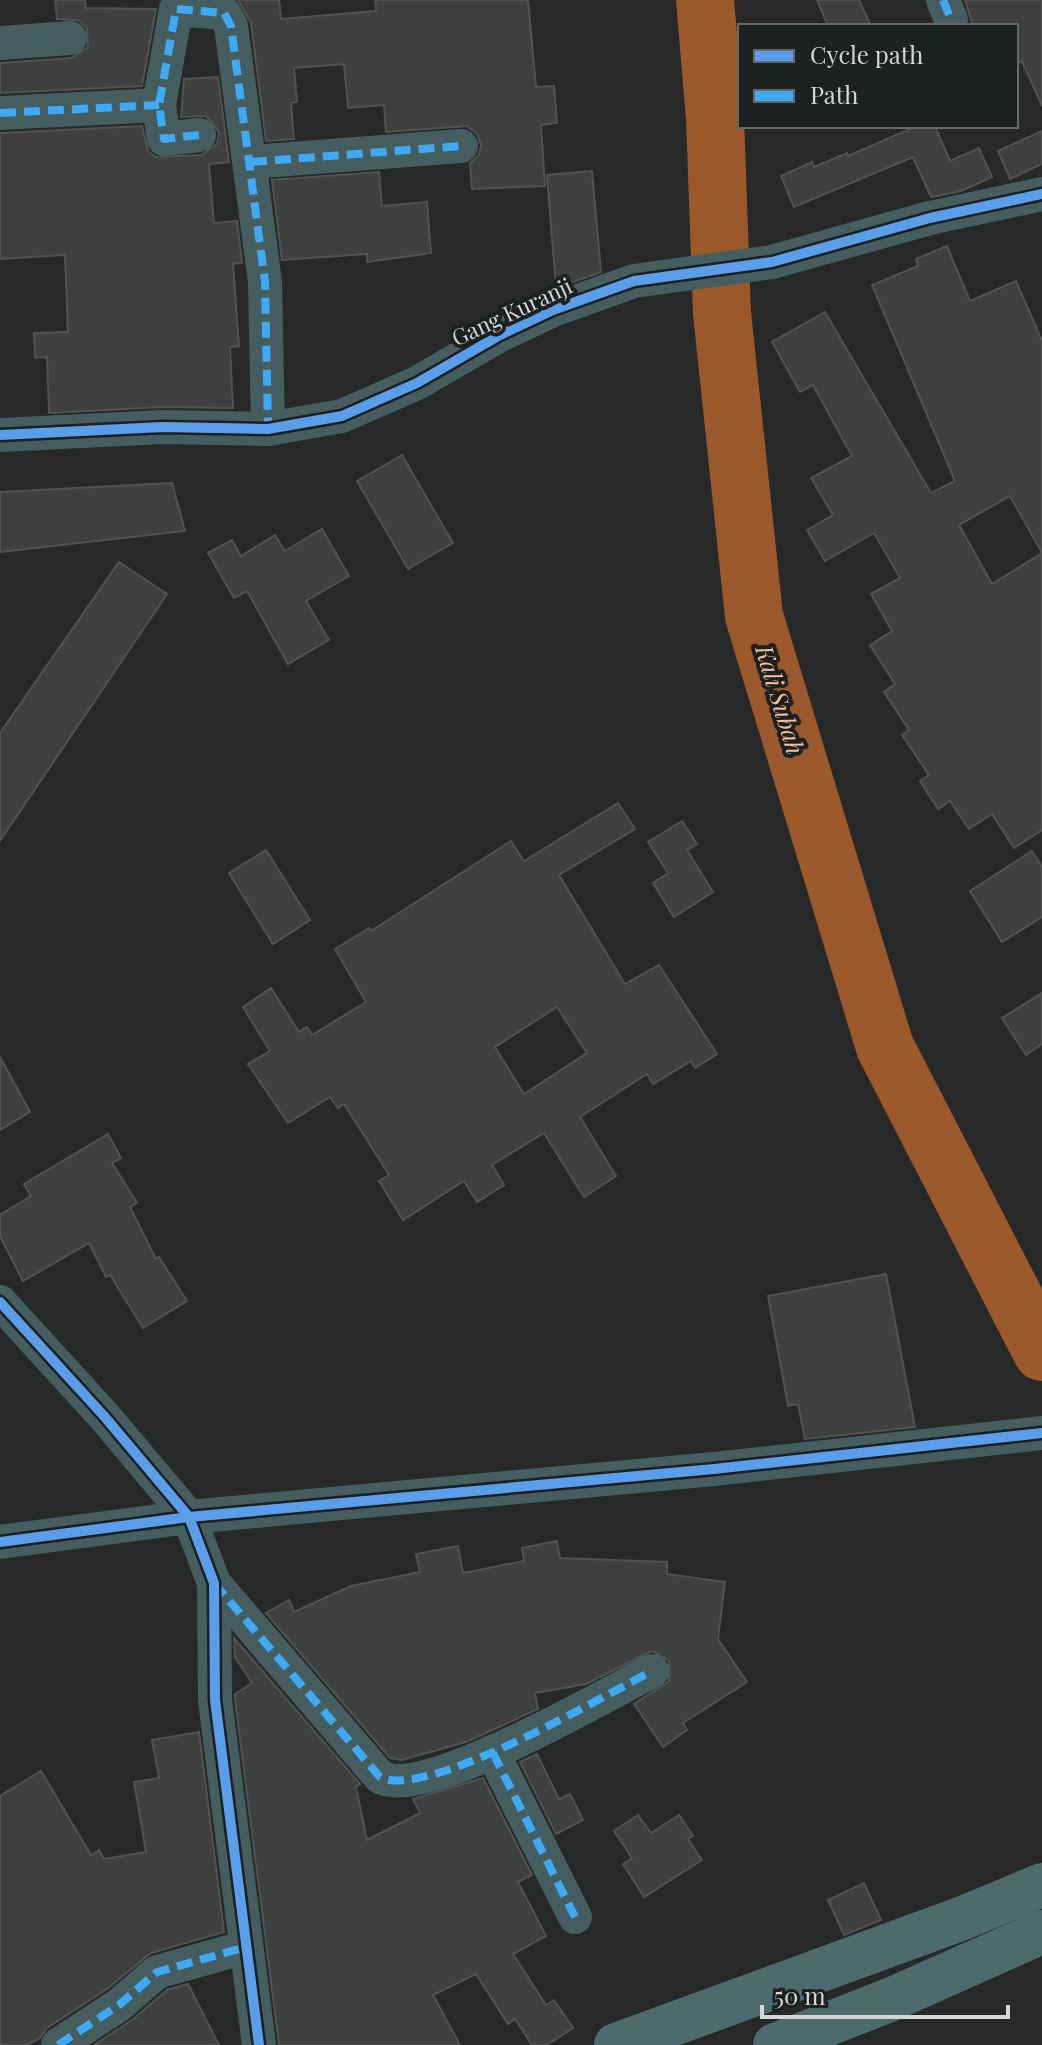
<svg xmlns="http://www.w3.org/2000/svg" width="1042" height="2045" viewBox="0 0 1042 2045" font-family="'Playfair Display',serif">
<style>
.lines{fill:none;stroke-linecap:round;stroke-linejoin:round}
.river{stroke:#9b582a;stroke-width:58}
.building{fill:#3f4040;stroke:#515353;stroke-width:2;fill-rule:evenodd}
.minor{stroke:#455d5e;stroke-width:34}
.highway{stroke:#4d6b6d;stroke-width:44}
.quiet{stroke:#3fa9f5;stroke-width:8;stroke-dasharray:16 8;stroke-linecap:butt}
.cycleway-casing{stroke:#1d2020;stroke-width:15}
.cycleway{stroke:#5a9eea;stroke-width:10}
.labels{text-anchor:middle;stroke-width:8;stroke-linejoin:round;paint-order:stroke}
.street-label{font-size:22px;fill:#d5d7d7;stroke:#1d2020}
.water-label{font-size:24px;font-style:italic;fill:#fbbe98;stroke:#1d2020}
</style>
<rect width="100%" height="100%" fill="#272828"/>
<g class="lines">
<path class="river" d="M705,0L715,118L722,313L754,616L885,1047L1042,1352"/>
</g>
<g class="building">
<path d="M55,0H85L86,8L156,9L142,86L0,93V63L71,58L88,47L87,28L78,20L57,19Z"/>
<path d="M238,0H279L281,19L376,11L375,0H528L536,87L554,86L557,123L541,125L545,186L472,189L470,163L479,155L481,145L477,134L467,126L386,132L384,105L348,108L344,64L294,68L297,102L291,103L294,139L266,141L251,23Z"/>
<path d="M817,0H859L871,26H828Z"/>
<path d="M965,0H1042V106L1022,61L1016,64V26H973Z"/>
<path d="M218,77L229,162L209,164L214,223L237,221L242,263L233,264L239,346L230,347L233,408L162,407L49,413L47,357L35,358L34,333L68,332L65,255L0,259V133L142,126L148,151L156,157L201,155L217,144L219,132L206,116L181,117L184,79Z"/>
<path d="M917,126H935L950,161L979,148L992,177L961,191L931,197L913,157L794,207L781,176L812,162L814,167L847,153L848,156Z"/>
<path d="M1042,131V164L1010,179L998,151Z"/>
<path d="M592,171L601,272L556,288L547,175Z"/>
<path d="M379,172L382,206L427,202L431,253L367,262V254L282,260L272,180Z"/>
<path d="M947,246L970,301L1016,281L1042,341V830L1014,848L992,814L969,829L950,801L938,809L920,781L929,775L902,735L909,730L884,692L895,684L870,645L892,631L871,594L900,578L874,533L825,561L807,530L833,515L811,478L852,456L813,385L800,392L772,342L825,312L931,493L955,481L872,285L918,266L916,259ZM1010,496L1042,553L992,584L959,525Z"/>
<path d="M402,455L453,543L408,569L357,481Z"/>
<path d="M172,483L185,531L0,552V492Z"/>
<path d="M322,529L349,576L306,601L329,640L288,664L247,591L234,598L208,553L232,540L241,556L275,535L285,551Z"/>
<path d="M119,562L167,594L0,841V733Z"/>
<path d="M618,803L635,829L559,875L625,984L659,965L717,1054L695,1068L691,1061L653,1084L647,1074L580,1117L616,1176L584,1197L544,1133L492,1165L504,1185L477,1202L464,1181L403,1220L379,1181L389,1175L344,1104L338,1108L330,1097L288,1123L248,1064L270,1051L243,1007L271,988L299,1032L307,1027L312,1035L366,1002L335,949L369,928L371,931L511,841L524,861ZM557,1007L587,1053L524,1094L495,1047Z"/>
<path d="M682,821L697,844L687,850L713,892L674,917L653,883L668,873L648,842Z"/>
<path d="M266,850L310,920L273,944L229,873Z"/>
<path d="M1032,851L1042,867V917L1002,942L970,891Z"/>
<path d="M1042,993V1044L1026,1055L1002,1018Z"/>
<path d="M0,1057L30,1112L0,1130Z"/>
<path d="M108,1134L121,1158L112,1163L137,1203L130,1207L156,1259L159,1257L187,1301L143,1328L110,1275L106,1277L89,1243L23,1281L0,1236V1215L31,1196L24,1184Z"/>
<path d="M886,1274L915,1427L805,1439L798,1404L788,1406L768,1296Z"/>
<path d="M557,1541L560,1558L667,1562V1574L725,1582L718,1639L747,1682L683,1723L687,1730L663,1747L634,1704L669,1681V1661L652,1651L586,1684L535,1693L538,1709L466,1742L402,1760L390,1758L266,1613L289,1600L294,1612L351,1586L420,1572L416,1554L458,1546L463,1573L524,1561L522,1548Z"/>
<path d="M234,1638L360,1784L356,1787L367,1840L420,1813L413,1799L483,1778L532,1875L518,1882L546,1936L513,1954L546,2005L554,2000L573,2028L547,2045H532L515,2019L508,2024L476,1974L433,1995L460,2045H279L235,1699V1694L252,1683L235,1657Z"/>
<path d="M199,1732L224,1932L151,1953L107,1989L47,2028L40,2038L27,2045H0V1796L41,1771L91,1855L99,1850L104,1859L146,1852L134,1782L159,1778L152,1740Z"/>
<path d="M537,1754L559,1799L570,1794L583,1820L556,1834L520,1762Z"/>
<path d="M638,1815L651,1833L679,1815L693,1836L688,1839L702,1860L644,1897L623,1864L632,1858L614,1831Z"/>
<path d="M864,1883L881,1920L844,1935L828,1900Z"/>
<path d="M188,1984L219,2045H94L132,2020L167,1990Z"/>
</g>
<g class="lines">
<g class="minor">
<path d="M943,0L951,20"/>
<path d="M0,43L70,38"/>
<path d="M0,113L159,105"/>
<path d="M199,135L164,139L159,105L176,9L224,13L231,26L265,282L268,429"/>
<path d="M251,162L461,146"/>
<path d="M0,435L163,427L268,429L342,416L417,383L500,335L553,310L634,281L772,262L930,218L1042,194"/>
<path d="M0,1302L104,1416L189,1517L214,1583L215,1700L259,2045"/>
<path d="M0,1542L189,1517L714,1469L1042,1433"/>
<path d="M214,1583L380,1777C425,1801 605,1695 652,1671"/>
<path d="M493,1753L575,1917"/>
<path d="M58,2045L119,2005L157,1972L246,1947"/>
</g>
<g class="highway">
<path d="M616,2045L963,1918L1042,1885"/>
<path d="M775,2045L892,1999L1042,1932"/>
</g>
<g class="quiet">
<path d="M943,0L951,20"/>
<path d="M0,113L159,105"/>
<path d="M199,135L164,139L159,105L176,9L224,13L231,26L265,282L268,429"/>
<path d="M251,162L461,146"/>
<path d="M214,1583L380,1777C425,1801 605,1695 652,1671"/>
<path d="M493,1753L575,1917"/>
<path d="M58,2045L119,2005L157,1972L246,1947"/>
</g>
<g class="cycleway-casing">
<g id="cycleway">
<path d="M0,435L163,427L268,429L342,416L417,383L500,335L553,310L634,281L772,262L930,218L1042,194"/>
<path d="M0,1302L104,1416L189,1517L214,1583L215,1700L259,2045"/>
<path d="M0,1542L189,1517L714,1469L1042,1433"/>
</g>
</g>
<use href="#cycleway" class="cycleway"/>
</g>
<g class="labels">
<g class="street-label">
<text transform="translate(512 312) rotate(-25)" y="8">Gang Kuranji</text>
</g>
<g class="water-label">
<text transform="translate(779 700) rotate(73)" y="8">Kali Subah</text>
</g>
</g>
<rect x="738" y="24" width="280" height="104" fill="#1d2020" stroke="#676969" stroke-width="2"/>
<rect x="754" y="50" width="40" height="12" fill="#5a9eea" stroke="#676969" stroke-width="2"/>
<text x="810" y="64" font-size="24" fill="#d5d7d7">Cycle path</text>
<rect x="754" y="90" width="40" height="12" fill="#3fa9f5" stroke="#676969" stroke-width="2"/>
<text x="810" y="104" font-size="24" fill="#d5d7d7">Path</text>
<path d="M762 2005v12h246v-12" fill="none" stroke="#d5d7d7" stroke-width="4"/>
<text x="774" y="2005" font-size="24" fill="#d5d7d7" stroke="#1d2020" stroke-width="6" paint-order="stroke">50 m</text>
</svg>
